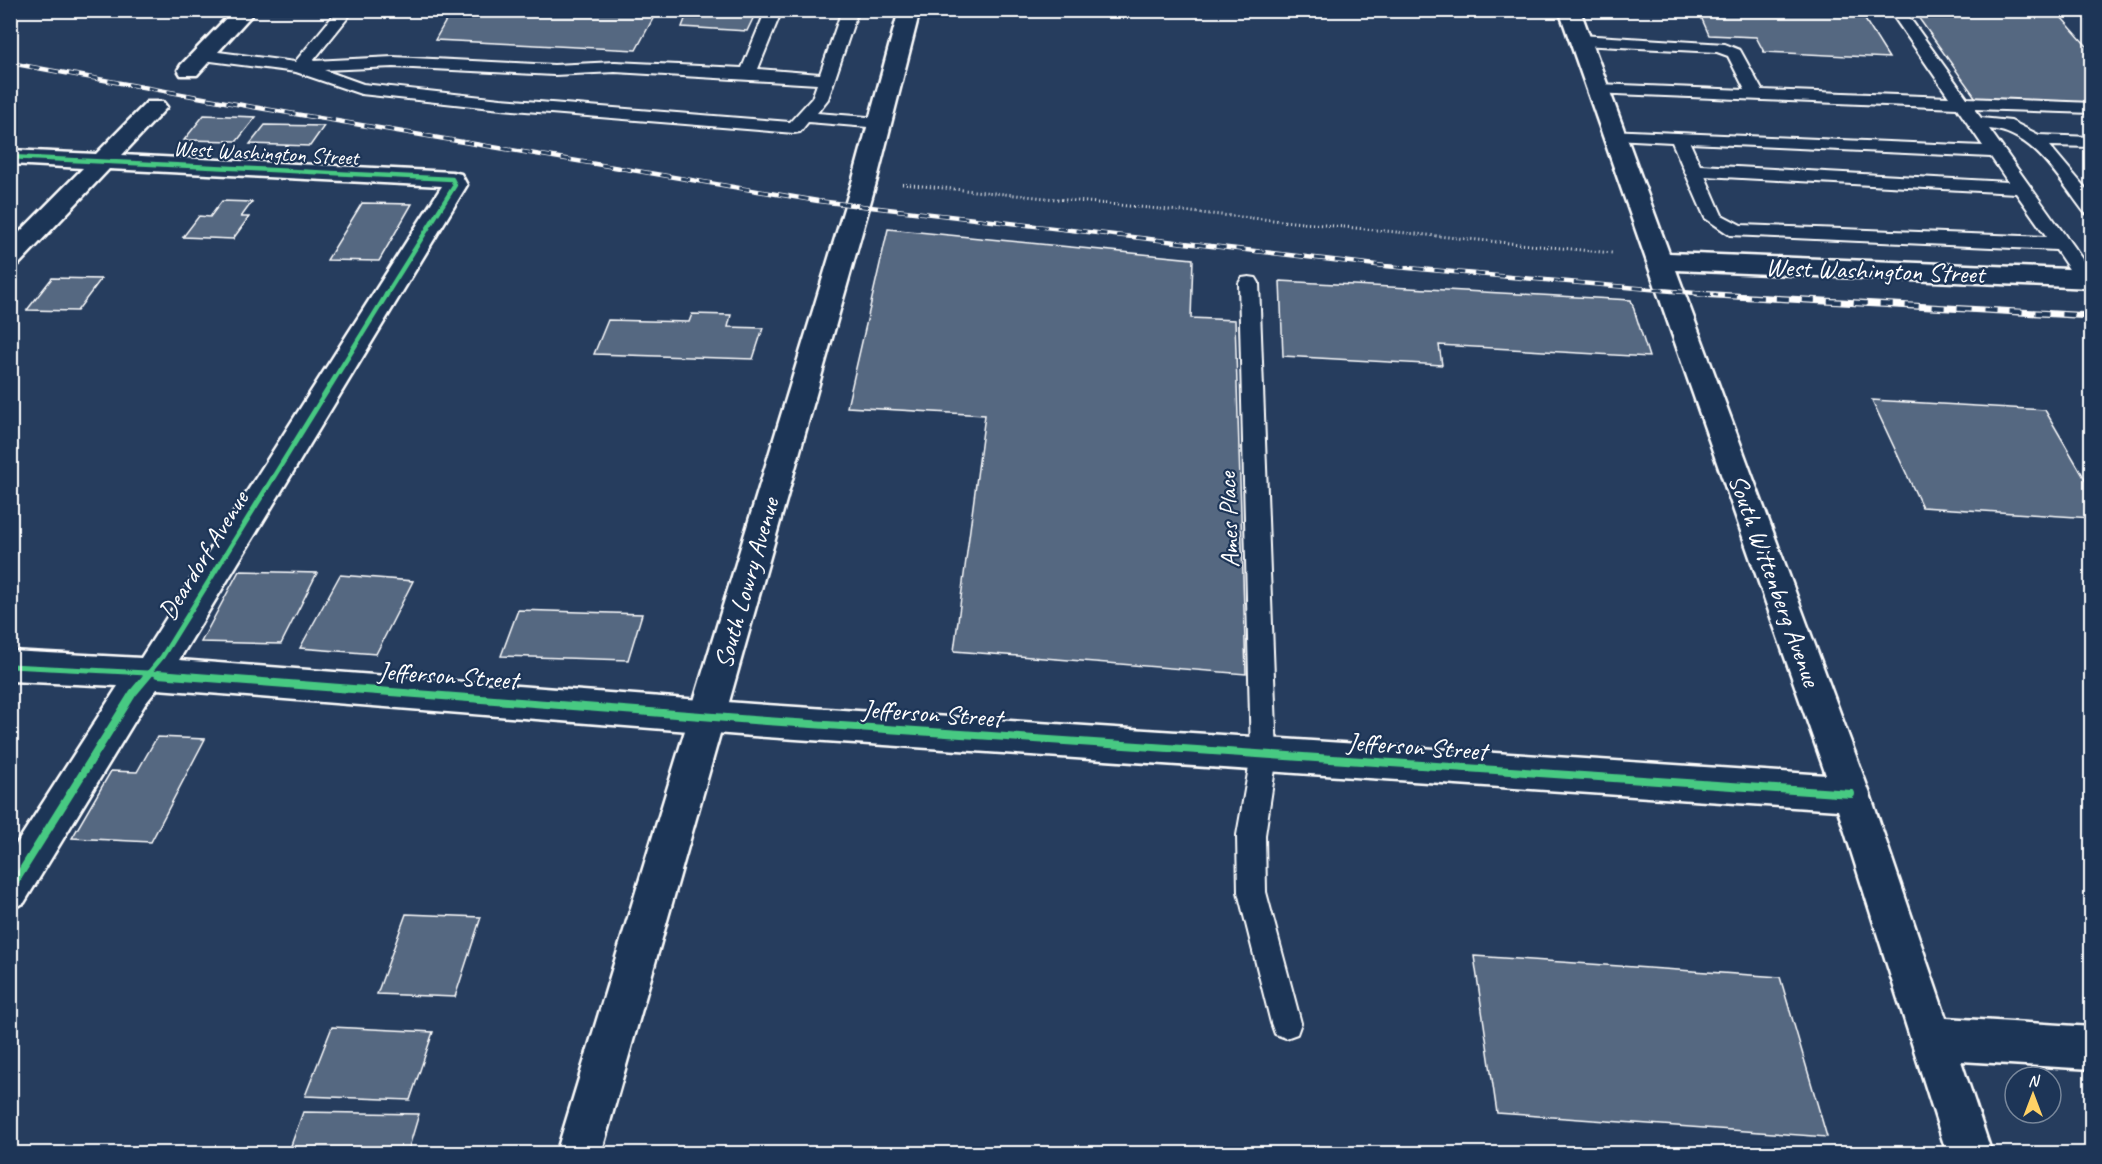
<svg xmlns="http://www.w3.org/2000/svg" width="2102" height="1164" viewBox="0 0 2102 1164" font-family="Caveat,sans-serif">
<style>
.building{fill:#556781;stroke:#fff;stroke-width:1.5}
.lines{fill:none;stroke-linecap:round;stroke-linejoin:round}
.lane-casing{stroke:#fff;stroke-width:4}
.street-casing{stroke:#fff;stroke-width:5}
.secondary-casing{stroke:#fff;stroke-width:5}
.path{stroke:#fff;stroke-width:3;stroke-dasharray:1 3;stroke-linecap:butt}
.lane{fill:#1d3557;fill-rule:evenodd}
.street{fill:#1d3557;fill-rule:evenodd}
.secondary{fill:#1d3557;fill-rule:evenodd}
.rail-far1-casing{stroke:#fff;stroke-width:4.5}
.rail-casing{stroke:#fff;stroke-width:7}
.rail-far1{stroke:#1d3557;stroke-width:3;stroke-dasharray:10;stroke-linecap:butt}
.rail{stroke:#1d3557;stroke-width:4.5;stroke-dasharray:13;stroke-linecap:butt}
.cycleway-far2-casing{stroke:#1d3557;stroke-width:8}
.cycleway-far1-casing{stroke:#1d3557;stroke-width:9}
.cycleway-casing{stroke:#1d3557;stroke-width:11}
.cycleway-far2{stroke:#46c982;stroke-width:4.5}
.cycleway-far1{stroke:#46c982;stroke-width:5}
.cycleway{stroke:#46c982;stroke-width:8}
.labels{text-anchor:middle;stroke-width:4.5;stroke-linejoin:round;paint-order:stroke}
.far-street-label{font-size:22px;fill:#fff;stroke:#1d3557}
.street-label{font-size:26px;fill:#fff;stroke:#1d3557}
</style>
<rect width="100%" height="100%" fill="#263d5e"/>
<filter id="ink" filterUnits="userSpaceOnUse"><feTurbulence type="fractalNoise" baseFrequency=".0167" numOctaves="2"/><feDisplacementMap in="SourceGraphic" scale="12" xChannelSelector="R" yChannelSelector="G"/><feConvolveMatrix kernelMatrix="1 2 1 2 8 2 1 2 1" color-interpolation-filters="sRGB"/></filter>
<g filter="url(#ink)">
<g class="building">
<path d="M452,10H757L747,31L682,27L687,14L656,13L636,50L435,40Z"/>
<path d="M1698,10H1859L1889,58L1764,52L1756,37L1709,35Z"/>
<path d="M1913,10H2055L2092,52V104L1978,101Z"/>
<path d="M204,115L256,117L237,141L184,140Z"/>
<path d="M265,125L324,126L310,146L250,144Z"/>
<path d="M222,201L252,202L241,217H249L233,239L183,237L199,216L210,217Z"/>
<path d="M362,203L412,204L379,261L327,260Z"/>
<path d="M888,229L1193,259L1191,318L1235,320L1246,674L954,651L985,415L847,407Z"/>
<path d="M52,278L101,279L77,311L27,310Z"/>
<path d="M1280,281L1631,300L1649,357L1439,345L1442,365L1283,356Z"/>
<path d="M692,314L731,315L728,327L763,328L753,359L594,354L608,320L689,322Z"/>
<path d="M1872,400L2045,410L2092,491V518L1922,507Z"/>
<path d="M239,571L317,573L281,644L201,642Z"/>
<path d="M340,575L413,581L376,654L300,648Z"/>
<path d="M518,610L642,614L628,660L501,656Z"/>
<path d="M157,737L205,739L151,842L72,838L111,771L137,772Z"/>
<path d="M406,914L481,917L455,997L377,994Z"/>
<path d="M1474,956L1780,977L1827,1137L1497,1113Z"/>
<path d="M332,1027L433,1032L410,1100L305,1096Z"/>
<path d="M303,1112L419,1114L407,1154H288Z"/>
</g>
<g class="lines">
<g class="lane-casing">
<g id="lane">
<path d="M338,10H354L313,61L393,57L554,65L615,62L742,68L766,10H782L758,69L820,74L842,10H858L828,99L817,113L880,118L889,123L880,128L808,122L800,132L794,133L501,109L361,94L296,72L203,60L195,55L203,50L295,62ZM393,67L554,75L615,72L817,84L812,98L790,122L501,99L363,84L324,70Z"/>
<path d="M1889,10H1904L1967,98L2092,103V113L1974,109L1981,118L2011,121L2039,135L2092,137V147L2050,146L2092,196V215L2085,213C2060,181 2034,132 1989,129L2092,273V284H2079L2056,250L1730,235L1705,218L1672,142L1614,139L1605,134L1608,130L1983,146L1957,108L1592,93L1590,89L1592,85L1598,84L1745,90L1728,56L1717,52L1580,45L1572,40L1580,35L1725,44L1740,50L1762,90L1949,97ZM1690,143L1991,157L2008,182L1700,165ZM1705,176L2016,193L2047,237L1741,225L1722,215Z"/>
<path d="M1249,277L1256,278L1259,283L1277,756L1265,835L1266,892L1301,1023L1297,1034L1286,1038L1275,1034L1271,1023L1238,892L1237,835L1251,756L1239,283L1242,278Z"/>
</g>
</g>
<g class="street-casing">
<g id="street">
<path d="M234,10H256L197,75H181L178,70L181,65Z"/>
<path d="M1559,10H1580L1669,253L2092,270V288L1676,270L1870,794L1946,1018L2092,1027V1069L1961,1061L1992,1154H1947L1838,810L753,736L157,689L145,704L24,903L10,909V854L118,686L10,681V651L141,658L442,186L109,169L19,264L10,266V242L83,168L10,164V150L96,154L147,102H163L167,107L122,155L452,172L461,174L467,185L179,660L753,704L1826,775Z"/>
</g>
</g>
<g class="secondary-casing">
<path id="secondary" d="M899,10H920L877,179L601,1154H556L853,179Z"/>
</g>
<path class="path" d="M902,184L1612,253"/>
<use href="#lane" class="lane"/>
<use href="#street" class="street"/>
<use href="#secondary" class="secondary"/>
<g class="rail-far1-casing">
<path id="rail-far1" d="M10,63L253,107L818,201L1385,266L1718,295"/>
</g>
<g class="rail-casing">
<path id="rail" d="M1698,294L2092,316"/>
</g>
<use href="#rail-far1" class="rail-far1"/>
<use href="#rail" class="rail"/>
<g class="cycleway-far2-casing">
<path id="cycleway-far2" d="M10,157L452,179L455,185L386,295"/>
</g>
<g class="cycleway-far1-casing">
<g id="cycleway-far1">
<path d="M10,666L186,675"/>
<path d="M147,675L162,657L387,294"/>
</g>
</g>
<g class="cycleway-casing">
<g id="cycleway">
<path d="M158,674L753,720L1851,794"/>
<path d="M10,890L133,693L149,674"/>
</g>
</g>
<use href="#cycleway-far2" class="cycleway-far2"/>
<use href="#cycleway-far1" class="cycleway-far1"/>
<use href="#cycleway" class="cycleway"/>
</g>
</g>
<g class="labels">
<g class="far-street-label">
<text transform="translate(266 152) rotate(3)" y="8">West Washington Street</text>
</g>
<g class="street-label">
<text transform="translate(1875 270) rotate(2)" y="9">West Washington Street</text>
<text transform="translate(1228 520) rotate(-92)" y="9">Ames Place</text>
<text transform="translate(203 555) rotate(-58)" y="9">Deardorf Avenue</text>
<text transform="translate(1775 580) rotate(70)" y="9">South Wittenberg Avenue</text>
<text transform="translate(746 583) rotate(-74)" y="9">South Lowry Avenue</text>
<text transform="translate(448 675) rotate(4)" y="9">Jefferson Street</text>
<text transform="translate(932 713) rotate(4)" y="9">Jefferson Street</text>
<text transform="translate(1417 746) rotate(4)" y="9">Jefferson Street</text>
</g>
</g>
<rect width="2102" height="1164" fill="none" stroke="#1d3557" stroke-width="36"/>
<rect x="18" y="18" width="2066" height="1128" fill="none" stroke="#fff" stroke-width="2" filter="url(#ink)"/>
<g transform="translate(2033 1095)"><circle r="28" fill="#1d3557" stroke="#77869a" stroke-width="1.5"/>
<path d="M0-4.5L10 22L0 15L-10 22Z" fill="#ffd166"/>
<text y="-9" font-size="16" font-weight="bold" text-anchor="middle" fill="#ffffff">N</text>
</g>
</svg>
